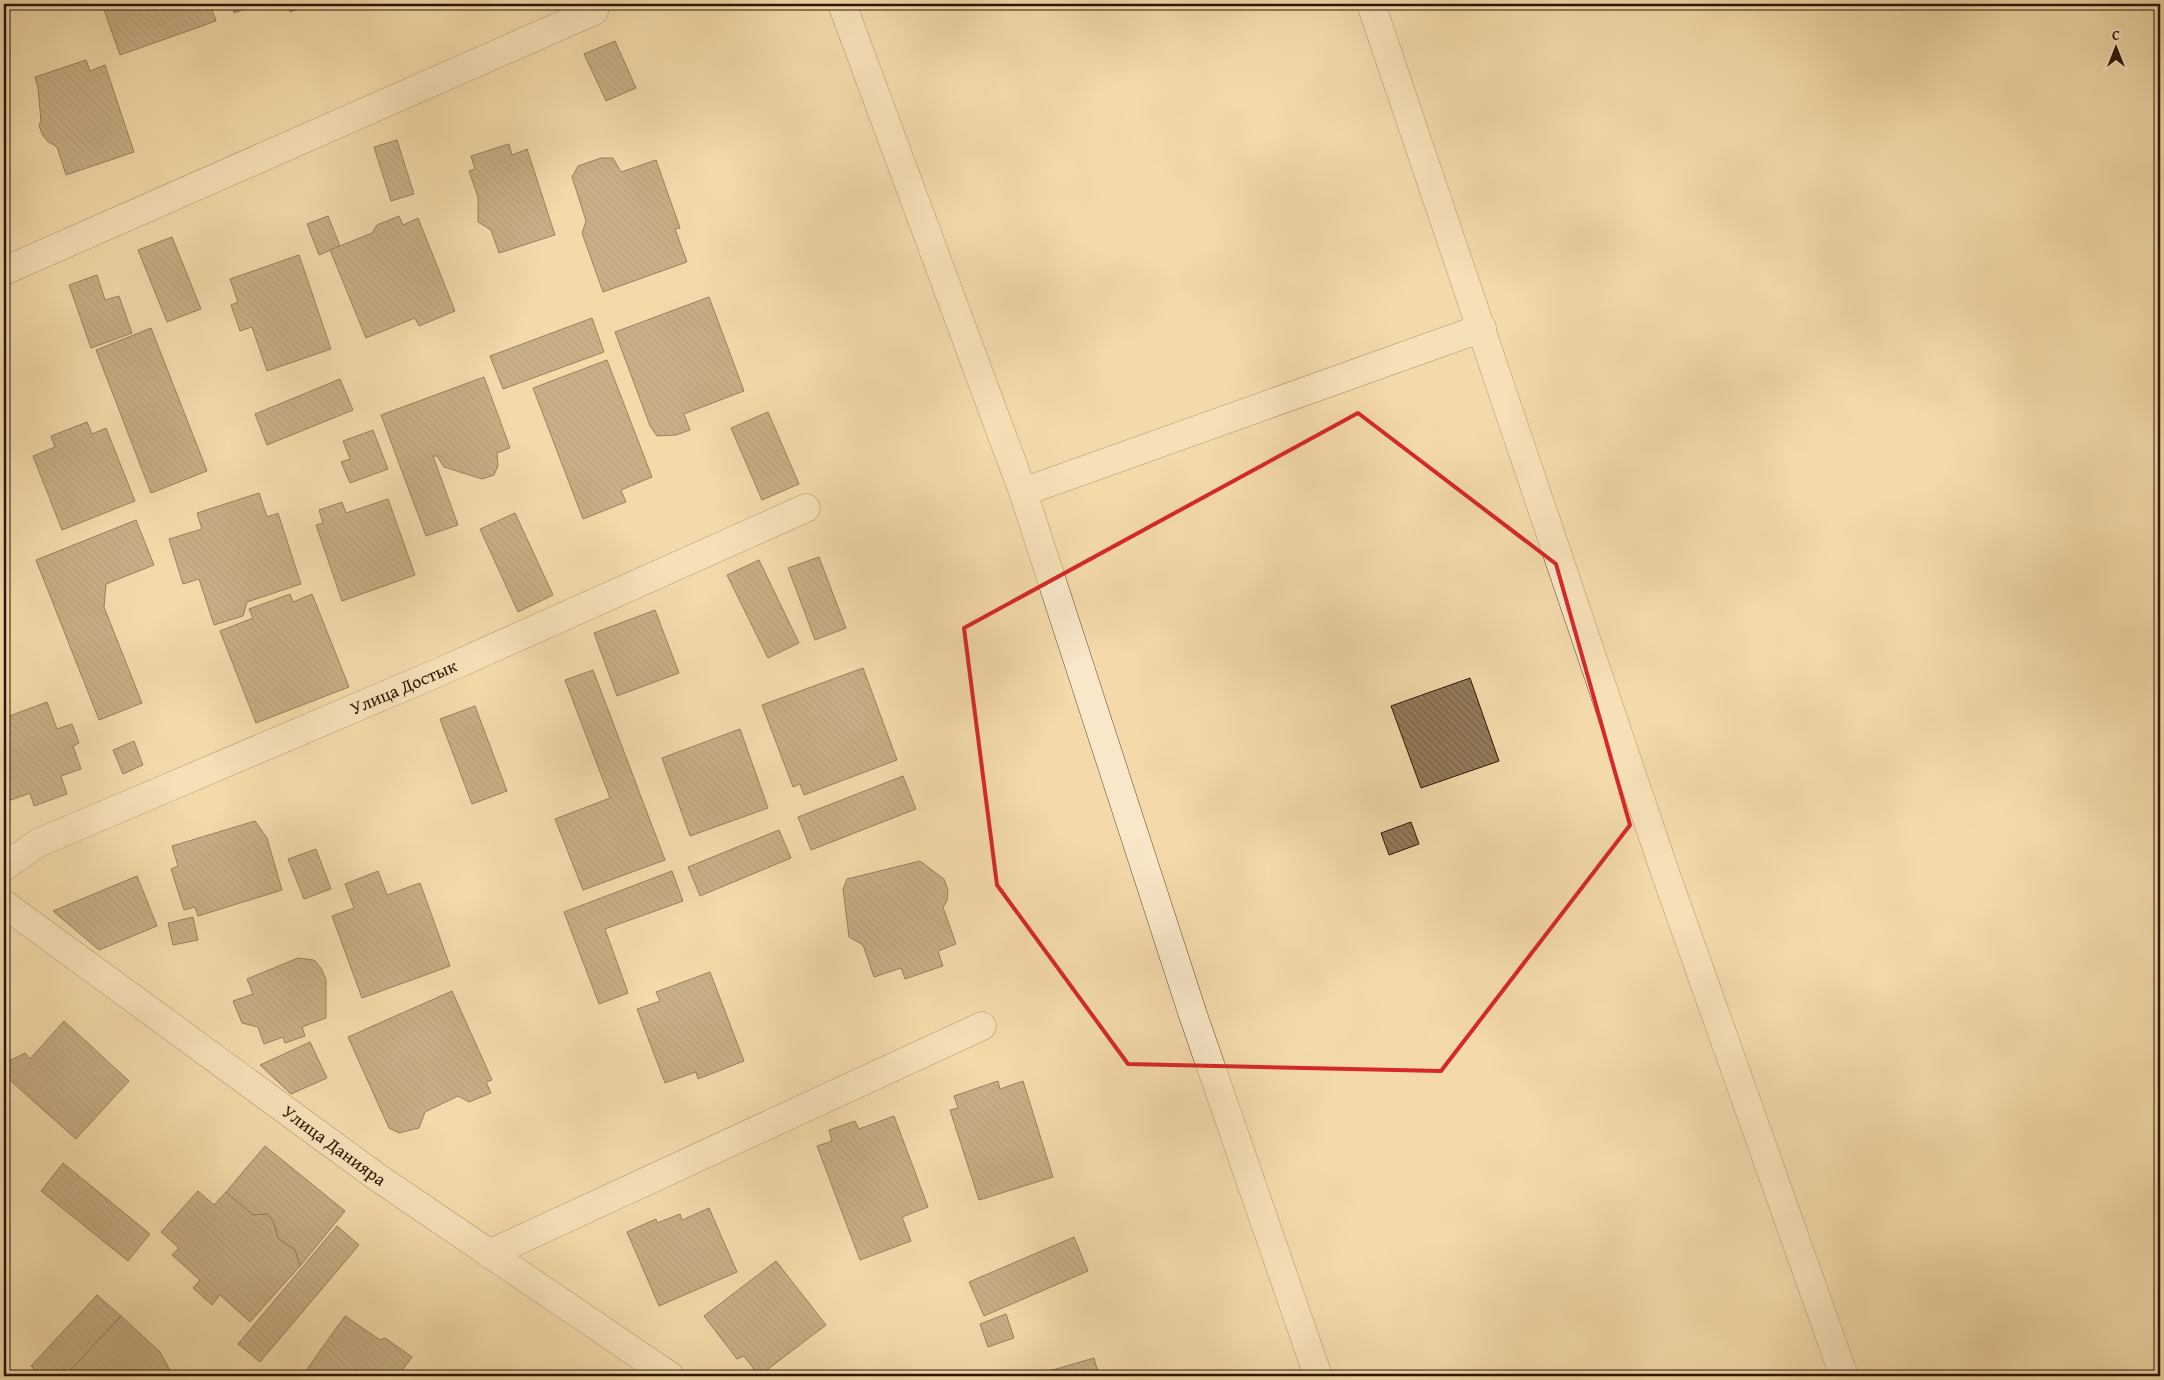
<svg xmlns="http://www.w3.org/2000/svg" width="2164" height="1380" viewBox="0 0 2164 1380" font-family="'Gentium Book Plus',serif">
<style>
.building{fill:url(#building-back-hatch);stroke:#2c1504}
.lines{fill:none;stroke-linecap:round;stroke-linejoin:round}
.minor-casing{stroke:#5e462e;stroke-width:29}
.minor{stroke:#f8e7c8;stroke-width:28}
.marked{fill:none;stroke:#d62828;stroke-width:4;stroke-linejoin:round}
.labels{text-anchor:middle;stroke-width:5;stroke-linejoin:round;paint-order:stroke}
.street-label{font-size:18px;fill:#2c1504;stroke:#f8e7c8}
</style>
<defs>
<pattern id="building-back-hatch" width="6" height="6" patternUnits="userSpaceOnUse" patternTransform="scale(1.25)"><rect width="6" height="6" fill="#947b5b"/><path d="M-1 5l2 2M0 0l6 6M5-1l2 2" fill="none" stroke="#796449"/></pattern>
</defs>
<rect width="100%" height="100%" fill="#f4daab"/>
<filter id="stains"><feTurbulence type="fractalNoise" baseFrequency=".004" numOctaves="4"/><feColorMatrix values="0 0 0 0 .2 0 0 0 0 .09 0 0 0 0 .02 0 0 0 .5 -.17"/></filter>
<radialGradient id="worn" r=".72"><stop offset=".6" stop-color="#630" stop-opacity="0"/><stop offset="1" stop-color="#630" stop-opacity=".3"/></radialGradient>
<g class="building">
<path d="M102,4H210L216,21L120,55Z"/>
<path d="M231,4H259L234,13Z"/>
<path d="M287,4H311L290,12Z"/>
<path d="M615,41L636,88L606,101L584,54Z"/>
<path d="M86,60L90,71L105,65L134,152L66,175L57,147L47,141L42,134L39,125L41,121L38,88L35,77Z"/>
<path d="M397,140L414,194L391,201L374,147Z"/>
<path d="M509,144L512,155L527,149L555,235L499,253L491,230L478,222V197L469,171L475,169L471,156Z"/>
<path d="M601,158H613L621,172L656,160L680,228L675,229L687,262L603,292L582,233L586,221L572,177L578,166Z"/>
<path d="M328,216L340,246L319,255L307,224Z"/>
<path d="M399,216L403,225L418,218L455,311L419,326L415,318L366,338L330,250L372,233L377,225Z"/>
<path d="M172,237L201,309L167,322L138,250Z"/>
<path d="M299,255L331,349L267,371L252,327L240,331L231,305L238,302L230,279Z"/>
<path d="M97,275L105,300L119,296L132,333L91,348L69,285Z"/>
<path d="M709,297L744,391L684,414L690,430L676,435L657,436L650,426L615,332Z"/>
<path d="M592,318L604,352L503,389L490,356Z"/>
<path d="M151,328L207,471L151,493L96,350Z"/>
<path d="M607,360L652,477L621,490L626,502L583,519L533,388Z"/>
<path d="M484,377L510,448L497,453L498,466L494,475L482,479L444,467L437,456H433L458,525L426,536L381,415Z"/>
<path d="M340,379L353,410L267,445L255,414Z"/>
<path d="M768,412L799,484L762,500L731,428Z"/>
<path d="M87,422L92,434L106,428L135,501L62,530L33,456L55,447L51,436Z"/>
<path d="M373,430L388,469L350,483L341,462L350,459L343,441Z"/>
<path d="M259,493L267,517L278,513L301,584L247,602L243,616L214,625L199,579L183,584L169,539L202,529L197,513Z"/>
<path d="M388,499L415,575L342,601L316,525L323,523L319,510L342,502L346,513Z"/>
<path d="M515,513L553,595L518,612L480,529Z"/>
<path d="M136,520L154,565L106,584L104,607L142,703L99,720L36,560Z"/>
<path d="M819,557L846,628L815,640L788,568Z"/>
<path d="M759,560L799,643L768,658L727,575Z"/>
<path d="M290,594L293,602L312,594L349,687L256,723L220,631L253,618L249,609Z"/>
<path d="M655,610L679,673L617,696L594,633Z"/>
<path d="M863,668L897,760L804,795L800,784L793,787L762,705Z"/>
<path d="M593,670L665,860L583,890L555,819L610,798L565,680Z"/>
<path d="M1470,678L1499,761L1421,788L1391,706Z"/>
<path d="M47,702L57,729L72,724L79,743L73,746L81,769L61,776L67,794L34,806L30,793L11,800L4,780V718Z"/>
<path d="M475,706L507,791L472,804L440,719Z"/>
<path d="M740,729L768,808L690,836L662,758Z"/>
<path d="M134,741L143,765L123,774L113,750Z"/>
<path d="M903,776L916,809L811,850L798,817Z"/>
<path d="M255,821L267,838L282,890L198,916L195,907L184,910L171,869L178,866L172,846Z"/>
<path d="M1411,822L1419,844L1389,855L1381,833Z"/>
<path d="M779,830L791,858L700,896L688,867Z"/>
<path d="M316,849L331,889L304,899L288,859Z"/>
<path d="M920,861L944,879L948,890L947,901L943,907L956,944L938,951L943,966L905,979L901,968L874,977L863,945L849,937L843,889L847,879Z"/>
<path d="M378,871L387,895L420,883L450,966L362,998L332,916L354,908L345,884Z"/>
<path d="M672,871L683,901L605,929L628,993L599,1004L564,912Z"/>
<path d="M137,876L157,926L99,950L53,911Z"/>
<path d="M193,917L198,940L173,945L168,923Z"/>
<path d="M298,958L314,960L321,968L326,980V1018L302,1027L305,1036L285,1043L283,1037L264,1044L258,1027L242,1023L233,1001L253,994L247,979Z"/>
<path d="M710,972L744,1061L698,1079L696,1072L665,1083L637,1009L660,1001L656,992Z"/>
<path d="M452,991L492,1080L486,1082L491,1093L469,1102L458,1096L425,1112L419,1128L399,1133L389,1128L348,1037Z"/>
<path d="M64,1021L129,1081L76,1139L4,1075L9,1061L25,1053L30,1059Z"/>
<path d="M310,1042L327,1078L291,1094L260,1065Z"/>
<path d="M998,1081L1000,1089L1023,1081L1053,1177L979,1200L950,1110L958,1108L954,1096Z"/>
<path d="M894,1116L928,1207L902,1217L911,1241L860,1260L817,1146L832,1141L829,1130L855,1121L859,1129Z"/>
<path d="M265,1146L345,1211L300,1266L295,1250L278,1238L274,1223L267,1214L253,1215L226,1192Z"/>
<path d="M63,1163L150,1234L128,1261L41,1191Z"/>
<path d="M198,1191L214,1205L226,1192L253,1215L267,1214L274,1223L278,1238L295,1250L300,1266L250,1322L220,1295L212,1305L193,1288L200,1280L172,1255L179,1248L161,1232Z"/>
<path d="M709,1208L737,1272L659,1306L627,1232L656,1219L657,1223L680,1214L682,1220Z"/>
<path d="M337,1226L359,1245L260,1362L238,1344Z"/>
<path d="M1074,1237L1088,1271L984,1316L969,1282Z"/>
<path d="M776,1261L826,1325L759,1376L744,1356L737,1359L704,1316Z"/>
<path d="M97,1295L121,1316L65,1376H42L31,1366Z"/>
<path d="M1006,1314L1014,1338L988,1347L980,1324Z"/>
<path d="M121,1316L160,1352L173,1376H65Z"/>
<path d="M345,1316L380,1340L385,1338L412,1357L398,1376H302Z"/>
<path d="M1094,1358L1099,1376H1032Z"/>
</g>
<g class="lines">
<g class="minor-casing">
<g id="minor">
<path d="M842,4L1023,492L1482,328"/>
<path d="M1371,4L1666,875L1844,1376"/>
<path d="M4,271L594,11"/>
<path d="M1023,492L1193,1015L1318,1376"/>
<path id="s1" d="M4,867L38,843L444,670L806,508"/>
<path id="s2" d="M4,904L377,1177L670,1376"/>
<path d="M489,1254L982,1026"/>
</g>
</g>
<use href="#minor" class="minor"/>
</g>
<path d="M0 0H2164V1380H0ZM1358,413L1556,564L1630,825L1441,1071L1128,1064L997,885L964,628Z" fill="#f4daab" fill-opacity=".55" fill-rule="evenodd"/>
<path class="marked" d="M1358,413L1556,564L1630,825L1441,1071L1128,1064L997,885L964,628Z"/>
<g class="labels">
<g class="street-label">
<text dy="6" stroke="none"><textPath href="#s1" startOffset="439">Улица Достык</textPath></text>
<text dy="6" stroke="none"><textPath href="#s2" startOffset="409">Улица Данияра</textPath></text>
</g>
</g>
<rect width="2164" height="1380" fill="none" stroke="#f4daab" stroke-width="20"/>
<rect x="5" y="5" width="2154" height="1370" fill="none" stroke="#2c1504" stroke-width="2.5"/>
<rect x="10" y="10" width="2144" height="1360" fill="none" stroke="#2c1504"/>
<g transform="translate(2116 48)" stroke="#f8e7c8" stroke-width="4" paint-order="stroke">
<path d="M0-4L9 19L0 12L-9 19Z" fill="#2c1504"/>
<text y="-8" font-size="14" font-weight="bold" text-anchor="middle" fill="#2c1504">С</text>
</g>
<rect width="100%" height="100%" filter="url(#stains)"/>
<rect width="100%" height="100%" fill="url(#worn)"/>
</svg>
